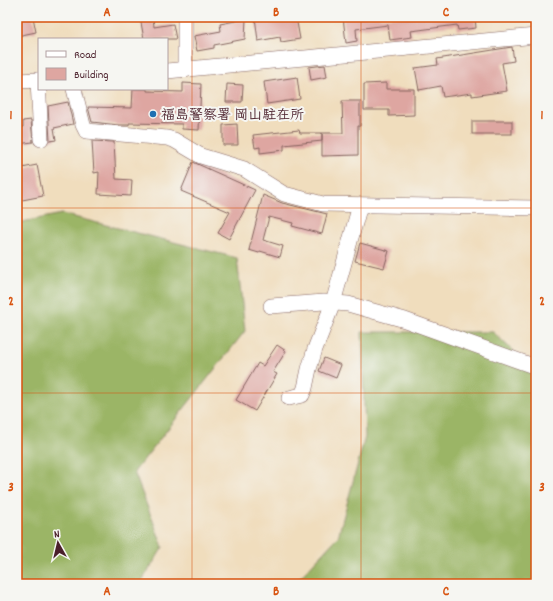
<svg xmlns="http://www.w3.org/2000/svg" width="553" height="601" viewBox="0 0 553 601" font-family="Dekko,'Klee One',sans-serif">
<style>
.forest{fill:#9bb566;stroke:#726a48}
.building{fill:#dea6a1}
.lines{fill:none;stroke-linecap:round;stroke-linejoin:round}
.minor-casing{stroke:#84625e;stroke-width:16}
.minor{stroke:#fff;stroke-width:15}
.grid{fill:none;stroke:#d8530f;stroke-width:1;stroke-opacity:0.55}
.poi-dot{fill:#1f6fb2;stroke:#f6f6f2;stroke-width:1.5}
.labels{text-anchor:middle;stroke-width:4;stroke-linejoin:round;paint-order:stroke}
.poi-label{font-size:14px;font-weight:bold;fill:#4a1f2b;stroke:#f6f6f2;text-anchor:start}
.neatline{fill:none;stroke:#d8530f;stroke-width:1.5}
.grid-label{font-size:13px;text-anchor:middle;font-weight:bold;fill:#d8530f}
</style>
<rect width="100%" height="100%" fill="#f6f6f2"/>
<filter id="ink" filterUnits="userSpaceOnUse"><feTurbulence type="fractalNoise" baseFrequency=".025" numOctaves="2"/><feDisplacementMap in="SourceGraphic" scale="8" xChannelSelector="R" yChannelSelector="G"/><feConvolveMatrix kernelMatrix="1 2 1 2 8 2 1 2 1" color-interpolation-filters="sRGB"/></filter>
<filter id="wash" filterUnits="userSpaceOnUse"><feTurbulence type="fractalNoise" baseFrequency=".012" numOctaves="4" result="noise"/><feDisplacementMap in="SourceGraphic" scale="16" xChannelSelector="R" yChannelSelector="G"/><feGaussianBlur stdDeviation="0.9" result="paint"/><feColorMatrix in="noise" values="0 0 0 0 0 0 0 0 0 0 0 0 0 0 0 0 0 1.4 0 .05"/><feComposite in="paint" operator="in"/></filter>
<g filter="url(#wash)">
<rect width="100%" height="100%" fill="#f0ddbd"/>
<g class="forest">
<path d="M62,214L237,258L245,331L134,472L163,547L140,584H17V223Z"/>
<path d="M362,332H493L536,373V584H294L338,537L365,437Z"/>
</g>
<g id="blocks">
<g class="building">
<path d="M25,17H33L36,32L17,36V19Z"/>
<path d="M140,17H153L154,27L173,24L176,39H144Z"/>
<path d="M255,17H296L300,39L281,42L280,37L258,41Z"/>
<path d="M343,17H475L476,28L458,30L457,25L411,31L412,37L390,40L388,25L356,29L357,41L346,43Z"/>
<path d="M246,19L245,39L214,45V48L197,51L194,36L221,31L220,24Z"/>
<path d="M512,47L514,61L502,63L507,91L472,96V93L443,97L441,86L419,90L415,68L438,65L437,59Z"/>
<path d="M325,65L327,77L311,80L309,67Z"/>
<path d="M297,77L300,99L267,104L264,82Z"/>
<path d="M183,83L201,84L199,130L182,129V124L129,123V125H119L92,122L88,107L132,108L133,89H147V91L183,92Z"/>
<path d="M386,83V89H414V115L389,116V110H364V84Z"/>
<path d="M227,84L243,85L242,102H226Z"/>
<path d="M342,101H360V126H358V155L322,156V133H343Z"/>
<path d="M68,102L73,124L54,128L56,140L50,141L48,106Z"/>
<path d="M31,120L33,142L17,144V127H23V121Z"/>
<rect x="472" y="121" width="40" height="13"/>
<path d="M237,124L238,145H223V125Z"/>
<path d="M299,130L300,133H322V141L284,145V150L260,153V147L255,148L253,135Z"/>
<path d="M92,141L114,142L116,179L132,180L131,196L98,194L99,172L94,173Z"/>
<path d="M193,162L255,190L229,239L218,233L230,212L181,191Z"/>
<path d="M37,165L43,196L17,201V169Z"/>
<path d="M263,195L282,203L327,214L322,234L292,226L293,223L269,217L263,240L283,246L280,257L260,251L259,253L249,250Z"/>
<path d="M360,243L389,251L384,268L355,261Z"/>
<path d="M277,345L286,351L273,372L277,374L255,411L236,400L258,363L263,366Z"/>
<path d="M324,358L341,365L336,378L319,371Z"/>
</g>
</g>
</g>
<g filter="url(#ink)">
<use href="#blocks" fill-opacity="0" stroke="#84625e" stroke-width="1"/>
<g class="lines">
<g class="minor-casing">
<g id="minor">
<path d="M185,17V70"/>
<path d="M167,71L536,36"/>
<path d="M38,80L41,139"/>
<path d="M17,81L39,80"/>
<path d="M74,89L83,125L86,131L167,138L174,140L201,156L244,169L284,194L323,204L536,208"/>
<path d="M271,306L324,302L348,304L405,320L536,367"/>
<path d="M289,398L302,395L305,388L309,369L315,349L333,303L360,205"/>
</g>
</g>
<use href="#minor" class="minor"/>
</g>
</g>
<path class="grid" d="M192,17V584M361,17V584M17,208H536M17,393H536"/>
<circle class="poi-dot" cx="153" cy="114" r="4"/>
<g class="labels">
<g class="poi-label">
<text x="161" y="119">福島警察署 岡山駐在所</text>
</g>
</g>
<rect width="553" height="601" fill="none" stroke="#f6f6f2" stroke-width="44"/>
<rect x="38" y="38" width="130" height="52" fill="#f6f6f2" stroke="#b1a0a2"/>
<rect x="46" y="51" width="20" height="6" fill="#ffffff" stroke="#b1a0a2"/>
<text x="74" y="58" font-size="12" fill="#4a1f2b">Road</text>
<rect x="46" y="68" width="20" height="12" fill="#dea6a1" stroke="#b1a0a2"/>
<text x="74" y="78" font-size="12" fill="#4a1f2b">Building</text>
<g transform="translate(58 543) rotate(352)" stroke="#f6f6f2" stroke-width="3" paint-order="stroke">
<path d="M0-3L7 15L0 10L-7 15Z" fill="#4a1f2b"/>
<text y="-6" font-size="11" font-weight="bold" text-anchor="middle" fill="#4a1f2b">N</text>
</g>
<rect x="22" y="22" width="509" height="557" class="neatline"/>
<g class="grid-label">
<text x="107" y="16">A</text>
<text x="276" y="16">B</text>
<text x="446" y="16">C</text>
<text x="11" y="119">1</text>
<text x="542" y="119">1</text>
<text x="11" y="305">2</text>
<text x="542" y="305">2</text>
<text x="11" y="491">3</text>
<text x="542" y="491">3</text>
<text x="107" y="595">A</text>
<text x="276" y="595">B</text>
<text x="446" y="595">C</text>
</g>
</svg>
